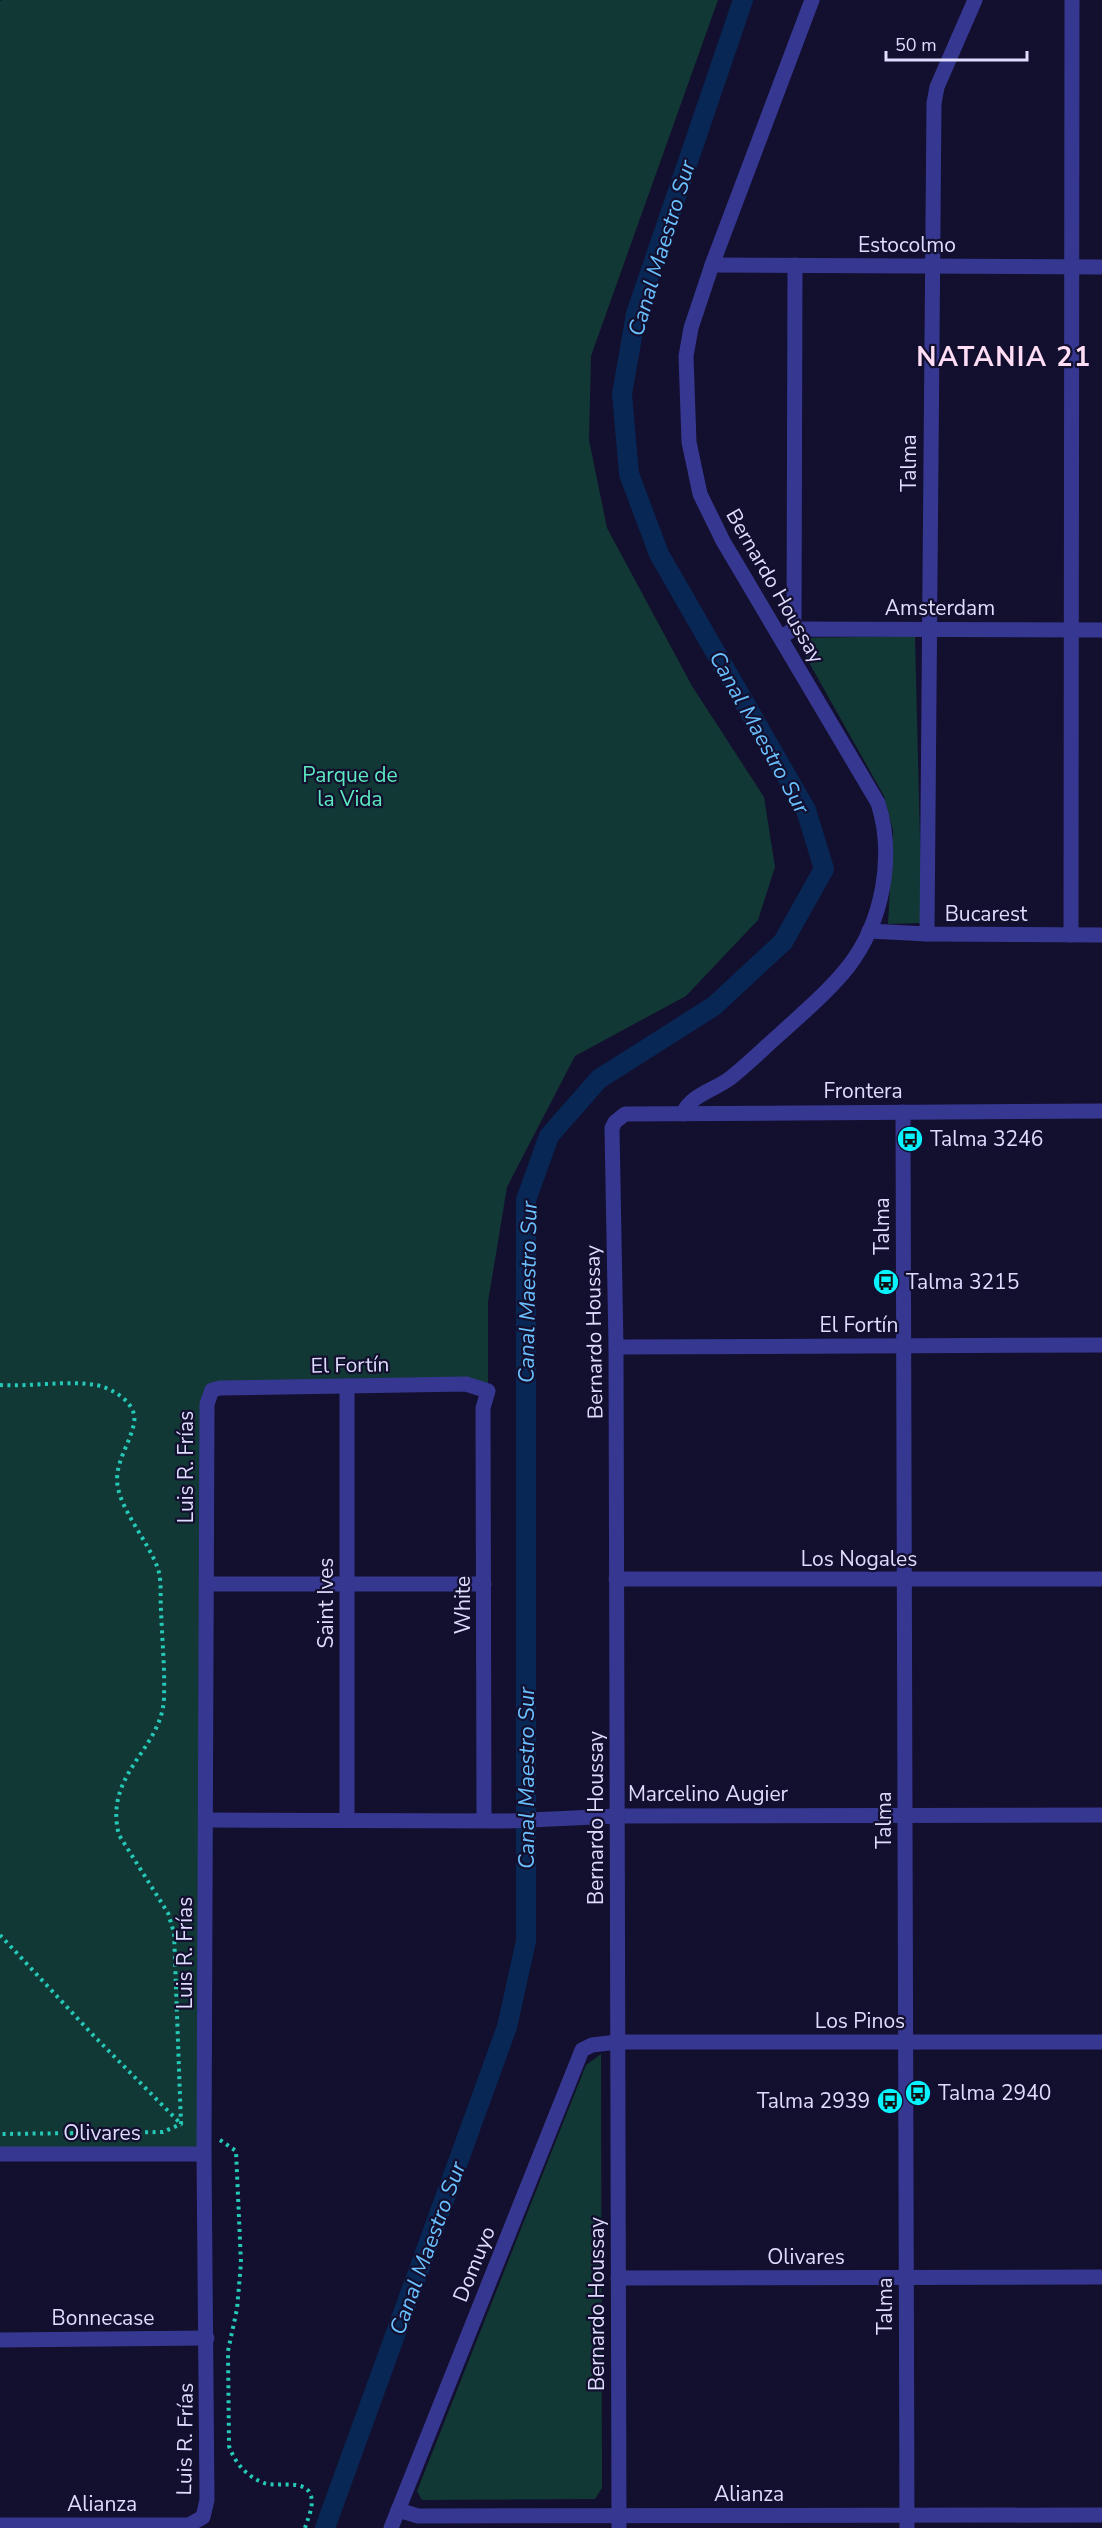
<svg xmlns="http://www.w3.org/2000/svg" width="1102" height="2528" viewBox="0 0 1102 2528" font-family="'Nunito Sans',sans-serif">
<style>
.green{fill:#123835}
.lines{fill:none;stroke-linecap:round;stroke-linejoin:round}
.canal{stroke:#082754;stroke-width:20}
.path{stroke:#25c9b8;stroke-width:4;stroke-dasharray:3 4.5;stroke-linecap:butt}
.street{stroke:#363791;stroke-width:15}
.labels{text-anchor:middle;stroke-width:4.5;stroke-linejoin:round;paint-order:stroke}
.street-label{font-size:21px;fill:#dedcff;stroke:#130f2e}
.park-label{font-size:21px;fill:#5cebc0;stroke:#130f2e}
.poi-label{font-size:21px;fill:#dedcff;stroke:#130f2e;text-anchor:start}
.water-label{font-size:22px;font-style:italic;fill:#6ac1ff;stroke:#130f2e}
.district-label{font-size:27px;font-weight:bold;letter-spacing:1.5px;fill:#ffdef5;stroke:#130f2e}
</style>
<rect width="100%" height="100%" fill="#130f2e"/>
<g class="green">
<path d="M2,0H718L591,356L589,440L607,528L692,686L764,797L775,867L758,920L686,996L575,1056L507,1187L488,1302V1391L212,1390L204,2154H0V1Z"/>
<path d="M915,636L922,923L888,924L893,831L884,796L802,650L800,638Z"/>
<path d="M601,2054L602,2488L595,2499L422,2500L417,2491L586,2065Z"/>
</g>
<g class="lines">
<path class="canal" d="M325,2528L507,2027L526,1941V1200L549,1136L599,1079L714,1006L783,942L824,869L806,810L659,554L629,474L622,394L636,314L743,0"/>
<g class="path">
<path d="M0,1385C31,1387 65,1380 96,1385C112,1388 138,1403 134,1423C130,1445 113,1464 118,1488C123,1513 149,1543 158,1569C162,1582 160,1597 161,1610C162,1639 165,1668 164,1697C163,1749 103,1773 119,1835L168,1913L174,1933L181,2124L163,2132L0,2134"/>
<path d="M0,1935L92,2034L182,2125"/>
<path d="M220,2140L236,2151L241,2263L237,2309L228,2351L229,2446C235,2463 246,2476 264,2483C277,2488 306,2478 311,2496C314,2506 308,2518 305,2528"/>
</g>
<g class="street">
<path d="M712,265L1102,267"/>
<path d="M794,629L795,265"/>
<path d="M786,634L794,629L1102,630"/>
<path d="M869,931L927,934L1102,935"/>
<path d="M927,934L934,103L937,87L975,0"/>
<path d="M1071,935L1072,0"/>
<path d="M903,1112L907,2528"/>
<path d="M683,1114C689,1096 714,1090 729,1079C747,1065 763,1049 780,1034C804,1012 828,992 848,967C883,922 895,856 878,803L723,541L700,494L689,442L686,356L691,328L712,265L812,0"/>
<path d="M616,1347L1102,1345"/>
<path d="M347,1386V1820"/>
<path d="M616,1579H1102"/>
<path d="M207,1584H484"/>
<path d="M207,1820L506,1821L617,1816L1102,1815"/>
<path d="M0,2154H204"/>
<path d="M618,2278L1102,2277"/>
<path d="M0,2340L207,2338"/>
<path d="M398,2510L418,2516L1102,2515"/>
<path d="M0,2525H189L203,2517L207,2500L204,2154L207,1404L212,1390L220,1388L466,1384L488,1391L483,1408L484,1820"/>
<path d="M391,2528L582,2050L592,2045L617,2042H1102"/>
<path d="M619,2528L616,1347L612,1128L615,1122L625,1114L1102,1111"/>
</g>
</g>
<defs>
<g id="bus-disc" transform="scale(1.35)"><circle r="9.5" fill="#08f2ff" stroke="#130f2e"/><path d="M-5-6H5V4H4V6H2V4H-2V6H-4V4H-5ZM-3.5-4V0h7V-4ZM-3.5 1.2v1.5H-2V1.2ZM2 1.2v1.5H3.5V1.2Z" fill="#111"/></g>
</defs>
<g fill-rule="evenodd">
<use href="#bus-disc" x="910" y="1139"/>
<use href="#bus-disc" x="886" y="1282"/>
<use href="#bus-disc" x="918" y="2093"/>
<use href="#bus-disc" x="890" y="2101"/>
</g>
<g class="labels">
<g class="street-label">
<text x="907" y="252">Estocolmo</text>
<text transform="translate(909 463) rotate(-90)" y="7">Talma</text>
<text transform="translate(775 586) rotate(60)" y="7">Bernardo Houssay</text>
<text x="940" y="615">Amsterdam</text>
<text x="986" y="921">Bucarest</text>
<text x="863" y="1098">Frontera</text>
<text transform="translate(882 1226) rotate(-90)" y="7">Talma</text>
<text x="859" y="1332">El Fortín</text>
<text transform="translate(594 1332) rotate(-91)" y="7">Bernardo Houssay</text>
<text transform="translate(350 1365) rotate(-1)" y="7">El Fortín</text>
<text transform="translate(186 1467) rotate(-90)" y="7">Luis R. Frías</text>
<text x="859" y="1566">Los Nogales</text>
<text transform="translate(326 1603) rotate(-90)" y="7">Saint Ives</text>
<text transform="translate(463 1605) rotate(-90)" y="7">White</text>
<text x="708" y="1801">Marcelino Augier</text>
<text transform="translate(596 1818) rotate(-90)" y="7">Bernardo Houssay</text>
<text transform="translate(884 1820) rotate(-90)" y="7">Talma</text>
<text transform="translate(185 1953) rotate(-90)" y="7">Luis R. Frías</text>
<text x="860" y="2028">Los Pinos</text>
<text x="102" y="2140">Olivares</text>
<text x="806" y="2264">Olivares</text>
<text transform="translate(474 2264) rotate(-68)" y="7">Domuyo</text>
<text transform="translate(597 2304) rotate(-90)" y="7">Bernardo Houssay</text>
<text transform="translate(885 2306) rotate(-90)" y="7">Talma</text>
<text x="103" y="2325">Bonnecase</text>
<text transform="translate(185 2439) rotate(-89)" y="7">Luis R. Frías</text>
<text x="749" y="2501">Alianza</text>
<text x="102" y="2511">Alianza</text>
</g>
<g class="park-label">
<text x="350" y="782">Parque de<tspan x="350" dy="24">la Vida</tspan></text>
</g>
<g class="poi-label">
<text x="930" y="1146">Talma 3246</text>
<text x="906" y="1289">Talma 3215</text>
<text x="938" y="2100">Talma 2940</text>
<text x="870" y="2108" text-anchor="end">Talma 2939</text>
</g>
<g class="water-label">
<text transform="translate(661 248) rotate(-73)" y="8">Canal Maestro Sur</text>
<text transform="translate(760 732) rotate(61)" y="8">Canal Maestro Sur</text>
<text transform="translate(527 1292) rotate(-89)" y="8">Canal Maestro Sur</text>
<text transform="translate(526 1778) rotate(-90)" y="8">Canal Maestro Sur</text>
<text transform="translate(427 2248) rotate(-70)" y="8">Canal Maestro Sur</text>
</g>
<g class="district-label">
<text x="1004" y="366">NATANIA 21</text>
</g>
</g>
<path d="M886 51v9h141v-9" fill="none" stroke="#dedcff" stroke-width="3"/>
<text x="895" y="51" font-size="18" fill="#dedcff" stroke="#130f2e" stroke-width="4.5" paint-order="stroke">50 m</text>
</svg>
